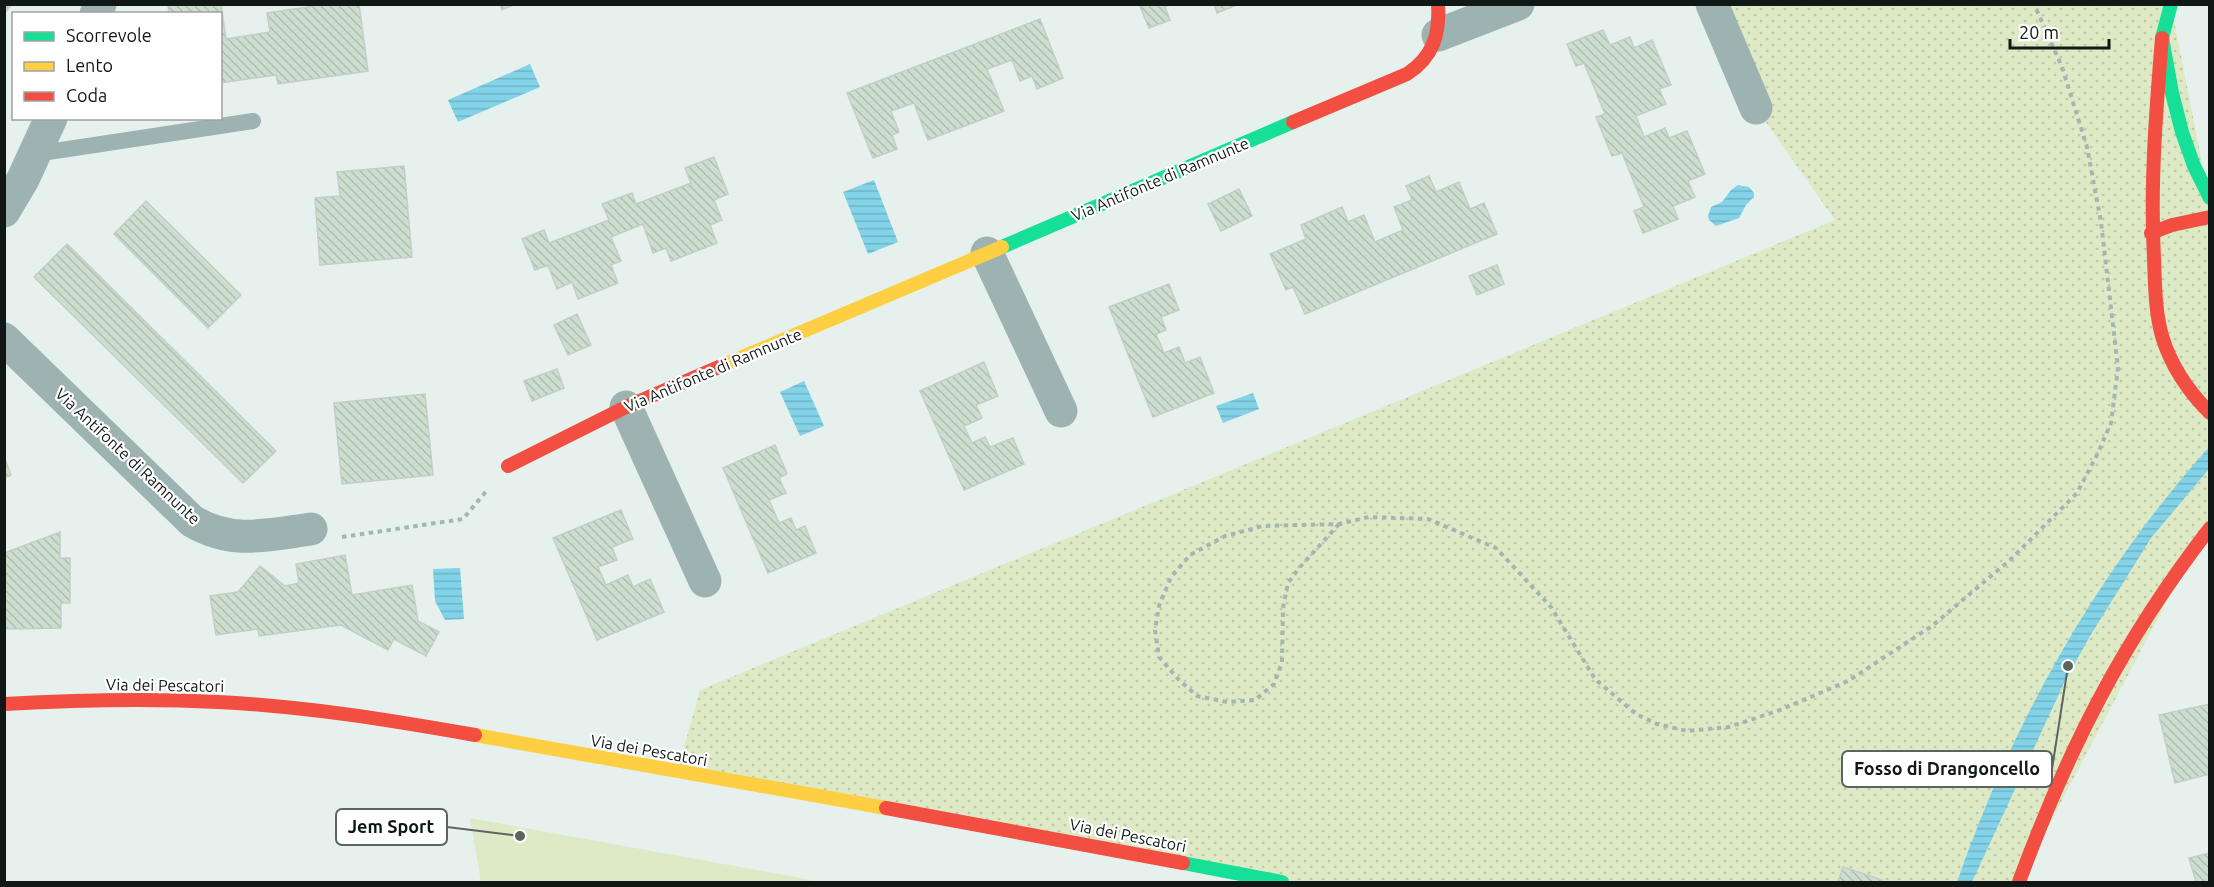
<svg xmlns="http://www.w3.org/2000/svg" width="2214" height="887" viewBox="0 0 2214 887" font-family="Ubuntu,sans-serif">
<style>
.grass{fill:url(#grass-dots)}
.pitch{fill:#deeac5}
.water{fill:url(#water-rules)}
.building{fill:url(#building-back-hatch);stroke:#c5cdc8;stroke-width:1.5}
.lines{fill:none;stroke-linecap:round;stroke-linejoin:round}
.path{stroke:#a6b5b3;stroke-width:4;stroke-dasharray:4.5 4.5;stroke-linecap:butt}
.lane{stroke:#9db3b2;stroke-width:16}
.street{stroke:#9db3b2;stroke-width:33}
.fast{stroke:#16e098;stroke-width:14}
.slow{stroke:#ffcf43;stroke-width:14}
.jam{stroke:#f24e42;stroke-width:14}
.labels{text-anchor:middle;stroke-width:4.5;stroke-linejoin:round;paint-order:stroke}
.street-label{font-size:16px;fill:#101815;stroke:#fff}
.leader{fill:none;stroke:#5b6461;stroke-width:2}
.callout-dot{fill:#5b6461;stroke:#fff;stroke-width:2}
.callout{fill:#fff;stroke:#5b6461;stroke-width:2}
.callout-label{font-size:18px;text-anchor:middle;font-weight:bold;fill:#101815}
</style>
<defs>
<pattern id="grass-dots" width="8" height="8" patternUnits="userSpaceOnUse" patternTransform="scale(1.5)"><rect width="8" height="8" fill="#deeac5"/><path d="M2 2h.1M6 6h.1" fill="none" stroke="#bdc8a8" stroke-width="1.8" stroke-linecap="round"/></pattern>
<pattern id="water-rules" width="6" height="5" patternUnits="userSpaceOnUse" patternTransform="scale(1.5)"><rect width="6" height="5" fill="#82d2e8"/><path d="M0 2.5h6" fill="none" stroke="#6fb4c6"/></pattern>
<pattern id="building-back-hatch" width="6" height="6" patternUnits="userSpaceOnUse" patternTransform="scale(1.5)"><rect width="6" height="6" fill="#cddecf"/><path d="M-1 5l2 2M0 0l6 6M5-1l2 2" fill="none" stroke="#afbeb1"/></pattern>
</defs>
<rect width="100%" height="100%" fill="#e6f1ed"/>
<path class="grass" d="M1712,5H2171L2209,198V528L2198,542L2019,882H1282L677,772L700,690L1835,220L1756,108Z"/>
<path class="pitch" d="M470,818L823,882H481Z"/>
<g class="water">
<path d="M530,64L540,87L458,122L448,100Z"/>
<path d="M874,180L898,242L868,254L843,192Z"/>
<path d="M1738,185L1749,187L1754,193V197L1746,205L1739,218L1716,226L1709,220L1708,216L1711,207L1722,202L1731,190Z"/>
<path d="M804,381L824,426L800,436L780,392Z"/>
<path d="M1253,393L1259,409L1223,423L1216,406Z"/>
<path d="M2209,447V469L2151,538L2090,636L2065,681L1972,882H1957C2012,723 2097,572 2209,447Z"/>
<path d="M460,568L464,619L445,620L435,601L433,569Z"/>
</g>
<g class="building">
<path d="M4,4H12L4,14Z"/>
<path d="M168,4H221L226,39L270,32L267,13L328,4H359L368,71L278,84L276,75L220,83V14H169Z"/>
<path d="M500,4H515L502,10Z"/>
<path d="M1139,4H1171L1165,7L1170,20L1149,28Z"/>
<path d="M1214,4H1239L1217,13Z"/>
<path d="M1040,19L1063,78L1037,89L1032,76L1020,81L1012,60L987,69L1004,111L928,140L914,103L891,111L899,132L892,135L897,149L873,158L847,93Z"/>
<path d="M1603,30L1610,45L1630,37L1634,48L1652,40L1671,85L1659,89L1666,104L1636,116L1644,137L1665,128L1669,138L1687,131L1705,174L1688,181L1695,197L1673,206L1678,219L1643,233L1634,211L1644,207L1622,153L1612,156L1596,117L1605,114L1584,63L1576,66L1567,44Z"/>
<path d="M714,157L728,194L714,200L722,220L710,225L717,243L671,261L666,248L653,253L643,224L611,237L621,261L611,265L618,283L578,299L572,282L557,289L548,265L535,270L522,239L544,230L549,243L609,220L602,204L632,193L636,204L691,183L685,168Z"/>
<path d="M404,166L412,257L320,265L315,198L340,196L337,172Z"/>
<path d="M1429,176L1436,192L1459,182L1470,209L1484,203L1497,234L1305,314L1293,287L1286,290L1270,254L1306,239L1301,225L1342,207L1348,222L1364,215L1375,242L1403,230L1394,207L1412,200L1406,186Z"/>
<path d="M1239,189L1252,216L1221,231L1208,204Z"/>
<path d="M146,201L241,295L208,328L114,234Z"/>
<path d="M67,244L276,451L243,483L34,277Z"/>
<path d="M1497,265L1504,284L1477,295L1469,276Z"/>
<path d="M1169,284L1179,310L1161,317L1166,330L1156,334L1164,353L1179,347L1185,363L1200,357L1214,393L1153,417L1109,307Z"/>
<path d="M577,314L591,345L568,355L554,325Z"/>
<path d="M984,362L998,396L976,405L982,418L964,426L972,443L985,437L990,447L1013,438L1024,464L964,490L920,391Z"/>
<path d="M557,369L564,388L532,401L524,381Z"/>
<path d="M425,394L433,475L342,484L334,403Z"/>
<path d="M775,445L787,474L779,478L786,493L769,500L779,523L791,518L796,530L805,526L816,553L768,573L723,468Z"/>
<path d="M4,456L11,475L4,478Z"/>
<path d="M621,510L633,539L612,547L617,560L598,567L606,585L628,575L633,587L650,579L664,612L597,640L553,538Z"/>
<path d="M60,532V558H70V603H61V628L4,629V553Z"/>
<path d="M345,555L352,595L412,585L418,621L439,632L426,656L394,639L388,650L341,625L259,636L258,629L216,635L210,596L238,592L260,566L285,586L299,583L296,564Z"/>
<path d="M2210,704V774L2175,783L2159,715Z"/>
<path d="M2210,853V882H2196L2189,858Z"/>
<path d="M1843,867L1882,880L1881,882H1838Z"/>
</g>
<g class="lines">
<g class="path">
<path d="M1339,524L1300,567L1288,583L1283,608L1282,662L1274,684L1255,700L1227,702L1197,696L1179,680L1159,657L1155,630L1159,606L1171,577L1190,555L1225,536L1263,526L1339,524L1369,517L1428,519L1496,548L1551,607L1595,679L1636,714L1657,724L1687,731L1729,727L1780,710L1848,681L1932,626L2010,560L2077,493L2097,455L2111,423L2118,368L2101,222L2087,147L2062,67L2034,4"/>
<path d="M342,537L463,519L488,489"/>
</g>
<path class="lane" d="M35,154L253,121"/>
<g class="street">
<path d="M1712,4L1756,108"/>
<path d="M96,14L100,4"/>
<path d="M1438,35L1518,4"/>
<path d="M4,211L23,179L51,118"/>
<path d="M987,253L1061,411"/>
<path d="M4,339L192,521C232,545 268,535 311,529"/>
<path d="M626,407L705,581"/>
</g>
<g class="fast">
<path d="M2171,4L2162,38L2172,93L2182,132L2194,166L2210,198"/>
<path d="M1002,247L1293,122"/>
<path d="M1183,863L1282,882"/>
</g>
<g class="slow">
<path d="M719,367L1002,247"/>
<path d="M475,735L886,808"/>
</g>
<g class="jam">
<path d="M2162,38C2156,111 2150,185 2154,258C2155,284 2155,311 2162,336C2171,366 2188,391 2210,413"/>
<path d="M1293,122L1407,74C1433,57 1440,35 1438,4"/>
<path d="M2151,233L2172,225L2210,217"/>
<path d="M508,466L626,407L719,367"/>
<path d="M4,704C75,700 146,698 218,702C304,706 390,720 475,735"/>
<path d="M886,808L1183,863"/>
<path d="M2019,882C2068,749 2123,640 2210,528"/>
</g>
</g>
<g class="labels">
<g class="street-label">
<text transform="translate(1160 179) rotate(-23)" y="6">Via Antifonte di Ramnunte</text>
<text transform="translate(713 370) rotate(-23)" y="6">Via Antifonte di Ramnunte</text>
<text transform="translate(128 456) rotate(43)" y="6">Via Antifonte di Ramnunte</text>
<text transform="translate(165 685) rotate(1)" y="6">Via dei Pescatori</text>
<text transform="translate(649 750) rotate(10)" y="6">Via dei Pescatori</text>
<text transform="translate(1128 835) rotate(11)" y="6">Via dei Pescatori</text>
</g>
</g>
<path class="leader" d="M2068 666L2052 769M520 836L447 827"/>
<g class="callout-dot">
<circle cx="2068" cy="666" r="6"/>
<circle cx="520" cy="836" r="6"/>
</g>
<g class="callout">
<rect x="1842" y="751" width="210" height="36" rx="6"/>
<rect x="336" y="809" width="111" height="36" rx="6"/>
</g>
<g class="callout-label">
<text x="1947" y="775">Fosso di Drangoncello</text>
<text x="391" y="833">Jem Sport</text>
</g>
<rect width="2214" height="887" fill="none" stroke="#101815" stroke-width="12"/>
<rect x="12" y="12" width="210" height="108" fill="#ffffff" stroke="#9fa3a1" stroke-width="1.5"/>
<rect x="24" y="32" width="30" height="9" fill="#16e098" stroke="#9fa3a1" stroke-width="1.5"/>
<text x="66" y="42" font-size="18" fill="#101815">Scorrevole</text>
<rect x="24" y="62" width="30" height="9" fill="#ffcf43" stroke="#9fa3a1" stroke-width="1.5"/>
<text x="66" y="72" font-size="18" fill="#101815">Lento</text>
<rect x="24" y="92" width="30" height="9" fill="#f24e42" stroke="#9fa3a1" stroke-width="1.5"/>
<text x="66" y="102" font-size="18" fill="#101815">Coda</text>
<path d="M2010 39v9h99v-9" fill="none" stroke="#101815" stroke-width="3"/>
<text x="2019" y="39" font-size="18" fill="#101815" stroke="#ffffff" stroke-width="4.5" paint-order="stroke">20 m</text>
</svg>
